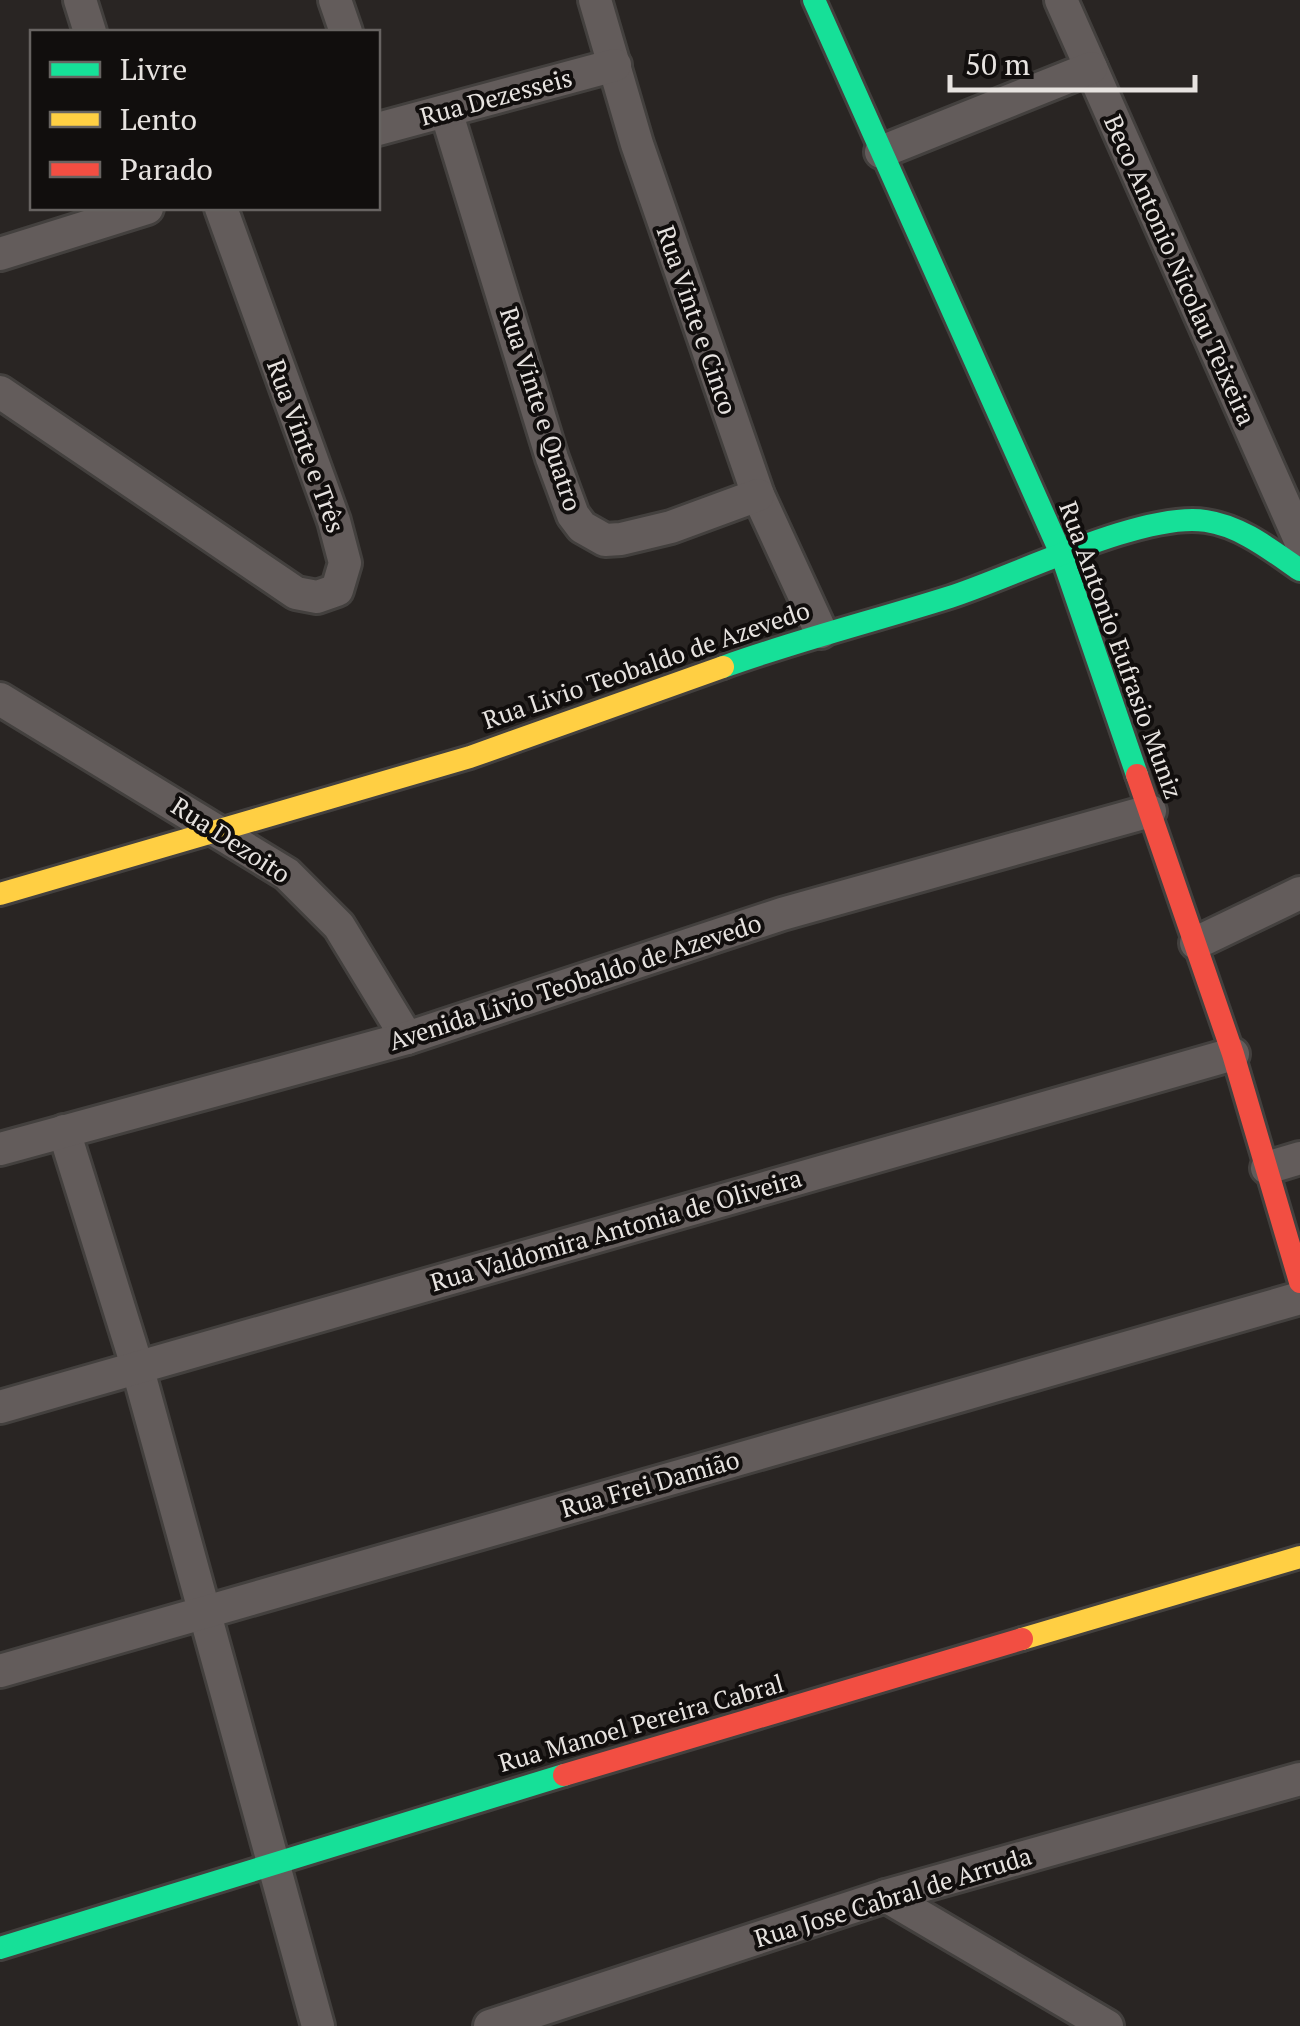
<svg xmlns="http://www.w3.org/2000/svg" width="1300" height="2026" viewBox="0 0 1300 2026" font-family="'PT Serif',serif">
<style>
.lines{fill:none;stroke-linecap:round;stroke-linejoin:round}
.street-casing{stroke:#43403e;stroke-width:38}
.fast-casing{stroke:#43403e;stroke-width:28}
.slow-casing{stroke:#43403e;stroke-width:28}
.jam-casing{stroke:#43403e;stroke-width:28}
.street{stroke:#635c5b;stroke-width:32}
.fast{stroke:#16e098;stroke-width:22}
.slow{stroke:#ffcf43;stroke-width:22}
.jam{stroke:#f24e42;stroke-width:22}
.labels{text-anchor:middle;stroke-width:8;stroke-linejoin:round;paint-order:stroke}
.street-label{font-size:25px;fill:#e7e3e0;stroke:#110e0d}
</style>
<rect width="100%" height="100%" fill="#292523"/>
<g class="lines">
<g class="street-casing">
<g id="street">
<path d="M80,0L90,32"/>
<path d="M335,0L346,32"/>
<path d="M595,0L637,144L758,495L821,632"/>
<path d="M1061,0L1300,540"/>
<path d="M446,111L552,458L573,515L582,527L605,540L621,539L671,527L758,495"/>
<path d="M378,129L615,65"/>
<path d="M881,152L1091,68"/>
<path d="M0,254L147,208"/>
<path d="M0,392L296,593L317,597L337,590L345,563L334,521L221,208"/>
<path d="M0,699L287,874L339,926L407,1038"/>
<path d="M1196,943L1300,893"/>
<path d="M64,1131L137,1366L318,2026"/>
<path d="M0,1149L407,1038L782,914L1150,811"/>
<path d="M1267,1168L1300,1158"/>
<path d="M0,1407L1233,1054"/>
<path d="M0,1671L1300,1298"/>
<path d="M886,1896L1107,2026"/>
<path d="M490,2026L886,1896L1300,1779"/>
</g>
</g>
<g class="fast-casing">
<g id="fast">
<path d="M814,0L1062,556L1137,775"/>
<path d="M723,667C798,640 874,621 950,597C1013,577 1144,511 1206,521C1241,526 1271,550 1300,570"/>
<path d="M0,1948L564,1775"/>
</g>
</g>
<g class="slow-casing">
<g id="slow">
<path d="M0,894L470,757L723,667"/>
<path d="M1022,1639L1300,1557"/>
</g>
</g>
<g class="jam-casing">
<g id="jam">
<path d="M1137,775L1233,1054L1300,1282"/>
<path d="M564,1775L1022,1639"/>
</g>
</g>
<use href="#street" class="street"/>
<use href="#fast" class="fast"/>
<use href="#slow" class="slow"/>
<use href="#jam" class="jam"/>
</g>
<g class="labels">
<g class="street-label">
<text transform="translate(496 97) rotate(-15)" y="9">Rua Dezesseis</text>
<text transform="translate(1180 270) rotate(66)" y="9">Beco Antonio Nicolau Teixeira</text>
<text transform="translate(697 320) rotate(71)" y="9">Rua Vinte e Cinco</text>
<text transform="translate(541 409) rotate(72)" y="9">Rua Vinte e Quatro</text>
<text transform="translate(306 446) rotate(70)" y="9">Rua Vinte e Três</text>
<text transform="translate(1121 650) rotate(70)" y="9">Rua Antonio Eufrasio Muniz</text>
<text transform="translate(646 665) rotate(-19)" y="9">Rua Livio Teobaldo de Azevedo</text>
<text transform="translate(231 840) rotate(33)" y="9">Rua Dezoito</text>
<text transform="translate(575 982) rotate(-18)" y="9">Avenida Livio Teobaldo de Azevedo</text>
<text transform="translate(616 1230) rotate(-16)" y="9">Rua Valdomira Antonia de Oliveira</text>
<text transform="translate(650 1484) rotate(-16)" y="9">Rua Frei Damião</text>
<text transform="translate(641 1723) rotate(-16)" y="9">Rua Manoel Pereira Cabral</text>
<text transform="translate(893 1897) rotate(-17)" y="9">Rua Jose Cabral de Arruda</text>
</g>
</g>
<rect x="30" y="30" width="350" height="180" fill="#110e0d" stroke="#676361" stroke-width="2.5"/>
<rect x="50" y="62" width="50" height="15" fill="#16e098" stroke="#676361" stroke-width="2.5"/>
<text x="120" y="80" font-size="30" fill="#e7e3e0">Livre</text>
<rect x="50" y="112" width="50" height="15" fill="#ffcf43" stroke="#676361" stroke-width="2.5"/>
<text x="120" y="130" font-size="30" fill="#e7e3e0">Lento</text>
<rect x="50" y="162" width="50" height="15" fill="#f24e42" stroke="#676361" stroke-width="2.5"/>
<text x="120" y="180" font-size="30" fill="#e7e3e0">Parado</text>
<path d="M950 75v15h245v-15" fill="none" stroke="#e7e3e0" stroke-width="5"/>
<text x="965" y="75" font-size="30" fill="#e7e3e0" stroke="#110e0d" stroke-width="8" paint-order="stroke">50 m</text>
</svg>
